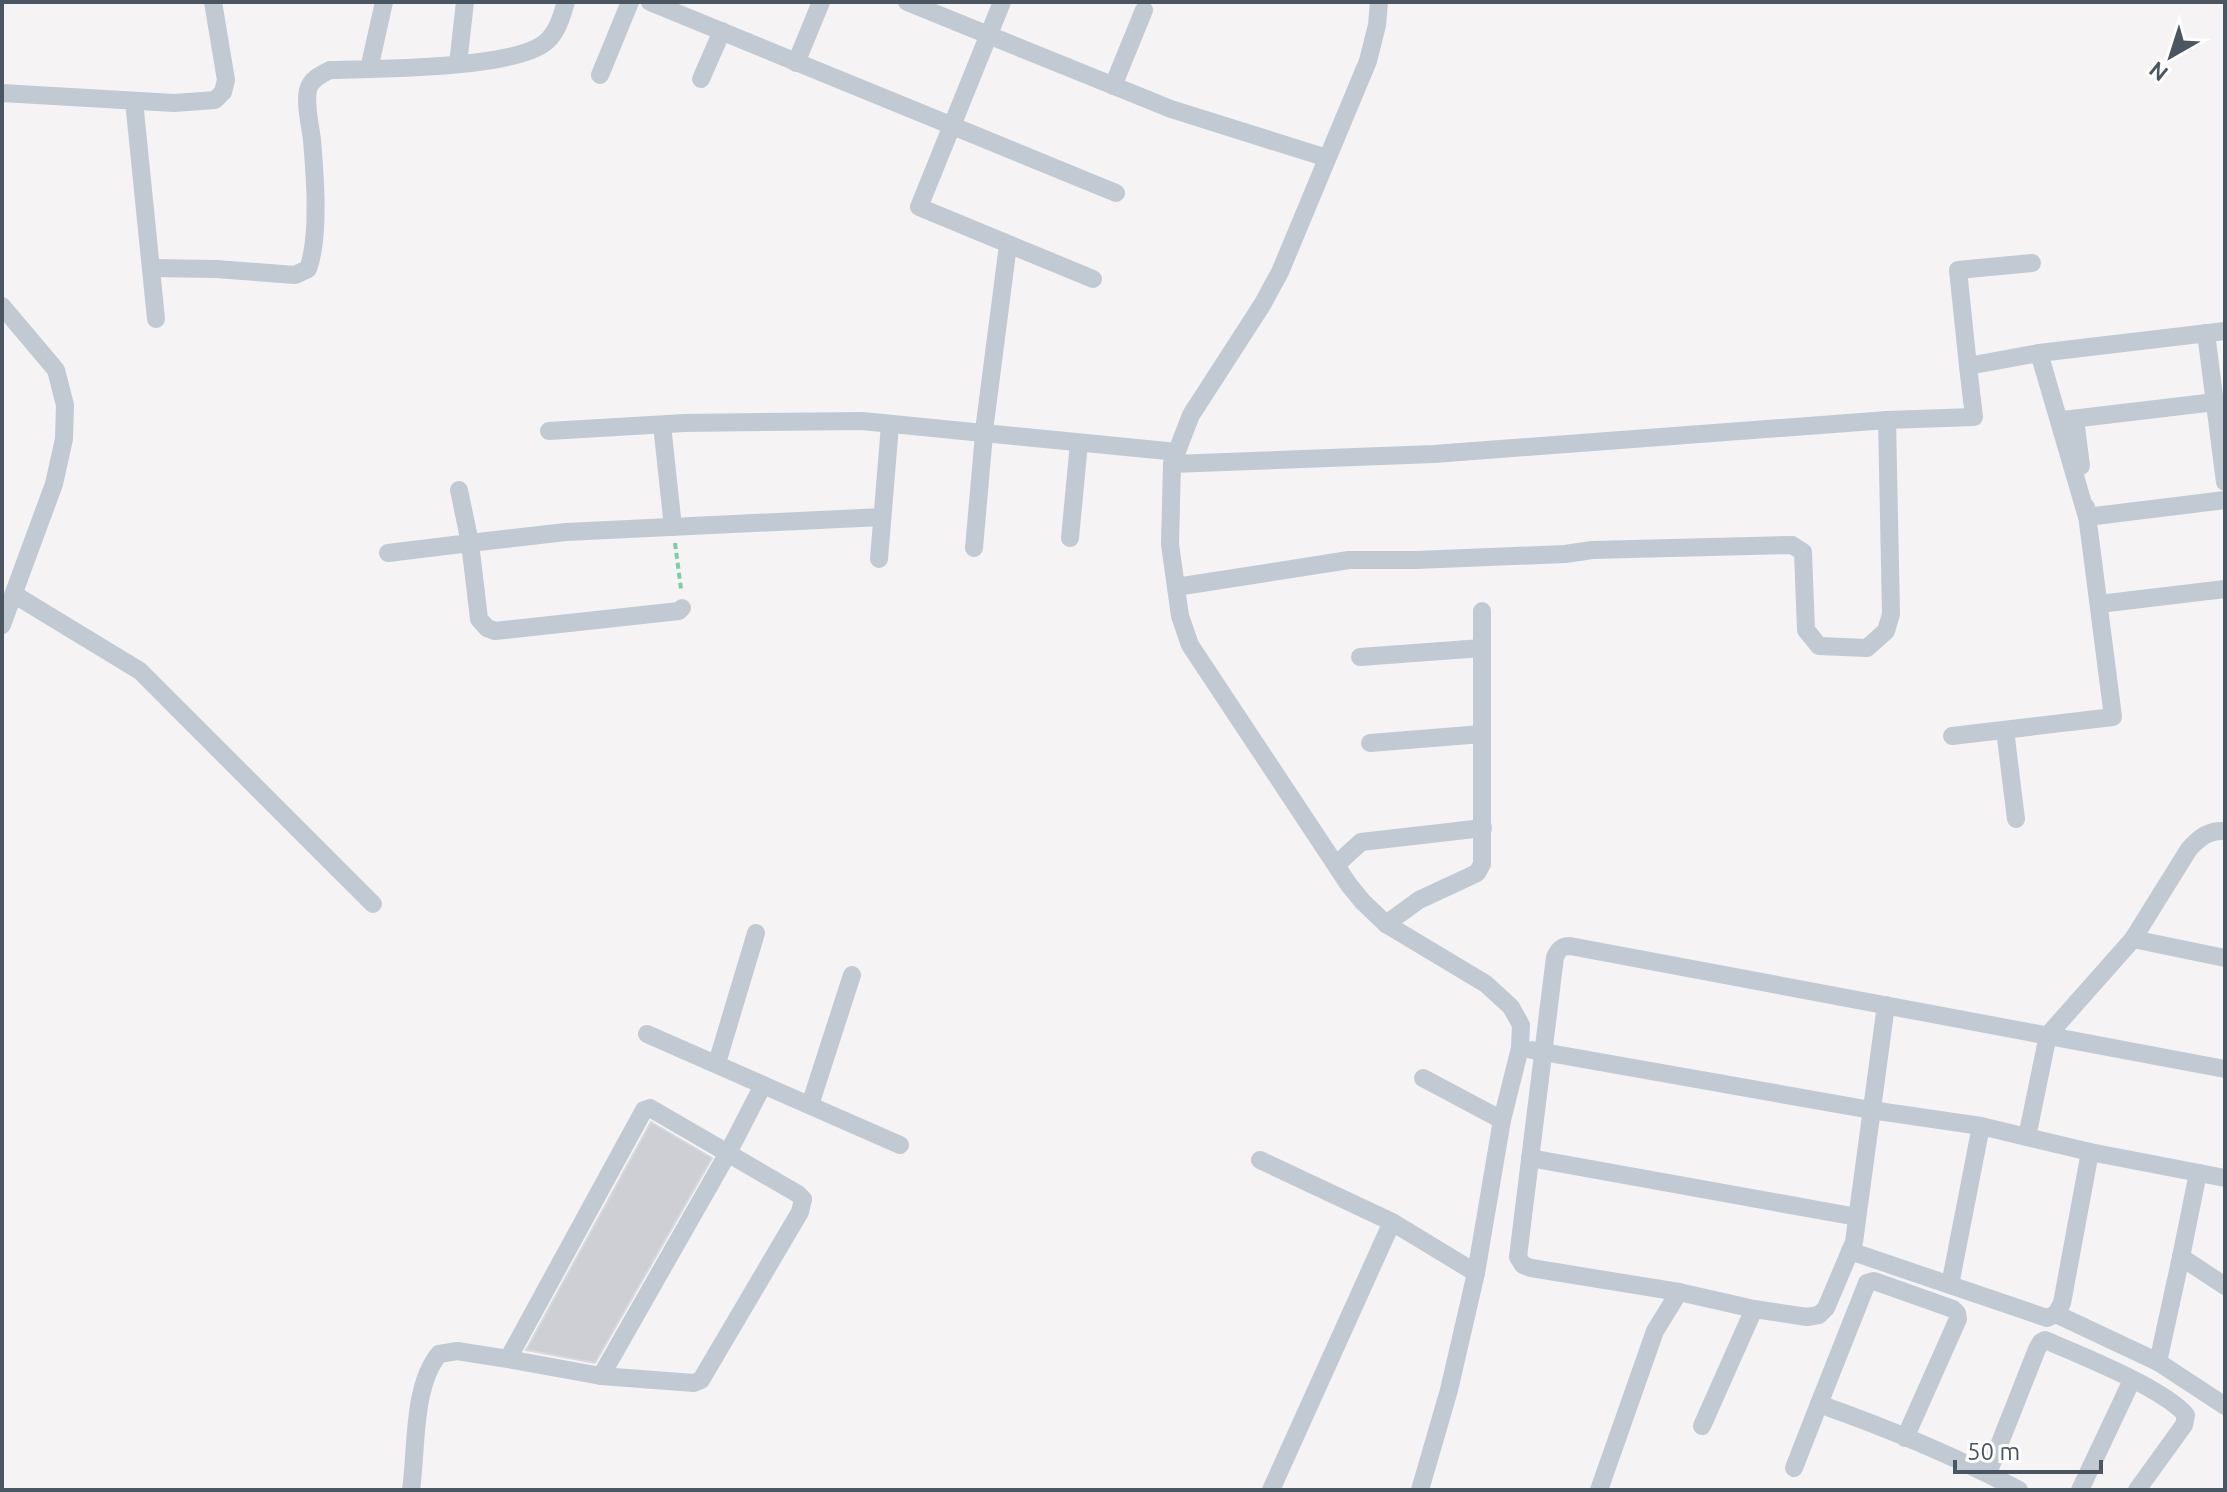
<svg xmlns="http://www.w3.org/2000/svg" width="2227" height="1492" viewBox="0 0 2227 1492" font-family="Ubuntu,sans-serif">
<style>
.building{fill:#cdcfd5;stroke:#d7d9de;stroke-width:2}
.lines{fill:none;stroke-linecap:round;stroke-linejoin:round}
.path{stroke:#7ad0a6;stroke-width:4;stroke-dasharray:6 4;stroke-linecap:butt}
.minor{stroke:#c1cad2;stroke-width:18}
</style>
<rect width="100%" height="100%" fill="#f5f3f3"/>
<path class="building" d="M651,1122L712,1158L595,1363L526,1350Z"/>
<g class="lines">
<path class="path" d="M675,543L681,589"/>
<g class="minor">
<path d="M650,2L1116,193"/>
<path d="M907,2L1171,109L1327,158"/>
<path d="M1002,2L919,207L1093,279"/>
<path d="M1379,2L1377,25L1368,61L1280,272L1262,305L1191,415L1172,464L1170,544L1180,616L1190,645L1349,885L1363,902L1386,924L1486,984L1511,1007L1521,1025L1520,1048L1502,1120L1476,1273L1449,1390L1420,1490"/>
<path d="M796,63L821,2"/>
<path d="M458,64L465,2"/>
<path d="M369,69L384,2"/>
<path d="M600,75L630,2"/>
<path d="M701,79L722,31"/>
<path d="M1113,86L1144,10"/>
<path d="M2,93L174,103L215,100L223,92L226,80L213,2"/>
<path d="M134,101L156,319"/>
<path d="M152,268L216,269L295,275L308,269C320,236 315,176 312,140C310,124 305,105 308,90C311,79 320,75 330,70C374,69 518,69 547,41C558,31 562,15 566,2"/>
<path d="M2,306L56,370L65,405L64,439L54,484L2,625"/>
<path d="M2206,333L2225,482"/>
<path d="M2039,353L2225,331"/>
<path d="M1968,366L1958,270L2032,263"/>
<path d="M2075,419L2081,466"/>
<path d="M2063,420L2215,402"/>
<path d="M662,425L673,527"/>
<path d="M549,431L684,423L862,421L1177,452"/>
<path d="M1172,464L1434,454L1887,420L1974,417L1968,366L2039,353L2087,517"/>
<path d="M2087,517L2225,500"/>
<path d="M1070,538L1079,443"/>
<path d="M974,548L985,423L1008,245"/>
<path d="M388,553L470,543L459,490"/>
<path d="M879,559L890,425"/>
<path d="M1176,587L1349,560H1416L1565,554L1592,550L1792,545L1803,552L1806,630L1819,646L1867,648L1886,631L1891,614L1887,420"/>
<path d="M15,595L140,671L373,904"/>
<path d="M2099,604L2225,589"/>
<path d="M682,608L679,611L495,631L487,628L479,619L470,543L566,532L882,517"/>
<path d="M1360,657L1482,648"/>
<path d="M2005,730L2016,819"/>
<path d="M1952,736L2113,717L2086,507"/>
<path d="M1370,743L1482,734"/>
<path d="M1337,864L1361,842L1483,828"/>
<path d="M1386,924L1419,900L1477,873L1482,864V611"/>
<path d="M2133,939L2225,958"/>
<path d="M1886,1005L1854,1242L1826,1308L1819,1315L1807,1317L1754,1309L1679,1292L1531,1268L1523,1265L1518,1257L1555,957C1559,949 1562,946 1570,946L2225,1069"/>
<path d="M647,1034L900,1145"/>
<path d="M1532,1050L1871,1110L1981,1126L2090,1152L2225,1178"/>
<path d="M717,1063L756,933"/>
<path d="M1423,1078L1502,1120"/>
<path d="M810,1105L852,975"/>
<path d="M2027,1137L2048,1035L2133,939L2189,849C2200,837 2209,830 2225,831"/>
<path d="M1530,1158L1857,1217"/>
<path d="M1260,1160L1392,1222L1476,1273"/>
<path d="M2198,1173L2181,1257L2225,1286"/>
<path d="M1850,1251L2047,1318L2056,1314L2062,1303L2090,1152"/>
<path d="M2181,1257L2158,1362L2225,1406"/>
<path d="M1950,1285L1981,1126"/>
<path d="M2056,1314L2158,1362"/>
<path d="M601,1376L728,1153L763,1085"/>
<path d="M1702,1426L1754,1309"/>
<path d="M1905,1438L1958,1319L1957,1313L1953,1309L1874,1281L1867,1283L1819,1404C1887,1428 1955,1456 2019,1490"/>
<path d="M1794,1468L1819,1404"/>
<path d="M1988,1473L2037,1349L2041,1342L2045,1340C2080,1355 2163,1388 2186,1415L2184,1425L2137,1490"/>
<path d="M411,1490C417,1449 412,1387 439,1354L457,1351L508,1359L601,1376L694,1383L701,1380L800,1212L803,1199L798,1194L650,1108L644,1110L508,1359"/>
<path d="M1271,1490L1392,1222"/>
<path d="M1599,1490L1655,1331L1679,1292"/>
<path d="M2080,1490L2132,1380"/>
</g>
</g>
<rect width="2227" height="1492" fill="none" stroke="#4a5661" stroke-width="8"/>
<g transform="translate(2171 56) rotate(219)" stroke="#ffffff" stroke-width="6" paint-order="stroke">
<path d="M0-6L14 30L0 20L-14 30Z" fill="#4a5661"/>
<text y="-12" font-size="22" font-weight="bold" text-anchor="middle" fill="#4a5661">N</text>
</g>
<path d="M1955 1460v12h146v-12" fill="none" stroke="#4a5661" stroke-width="4"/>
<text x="1967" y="1460" font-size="24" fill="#4a5661" stroke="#ffffff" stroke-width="6" paint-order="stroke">50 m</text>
</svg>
